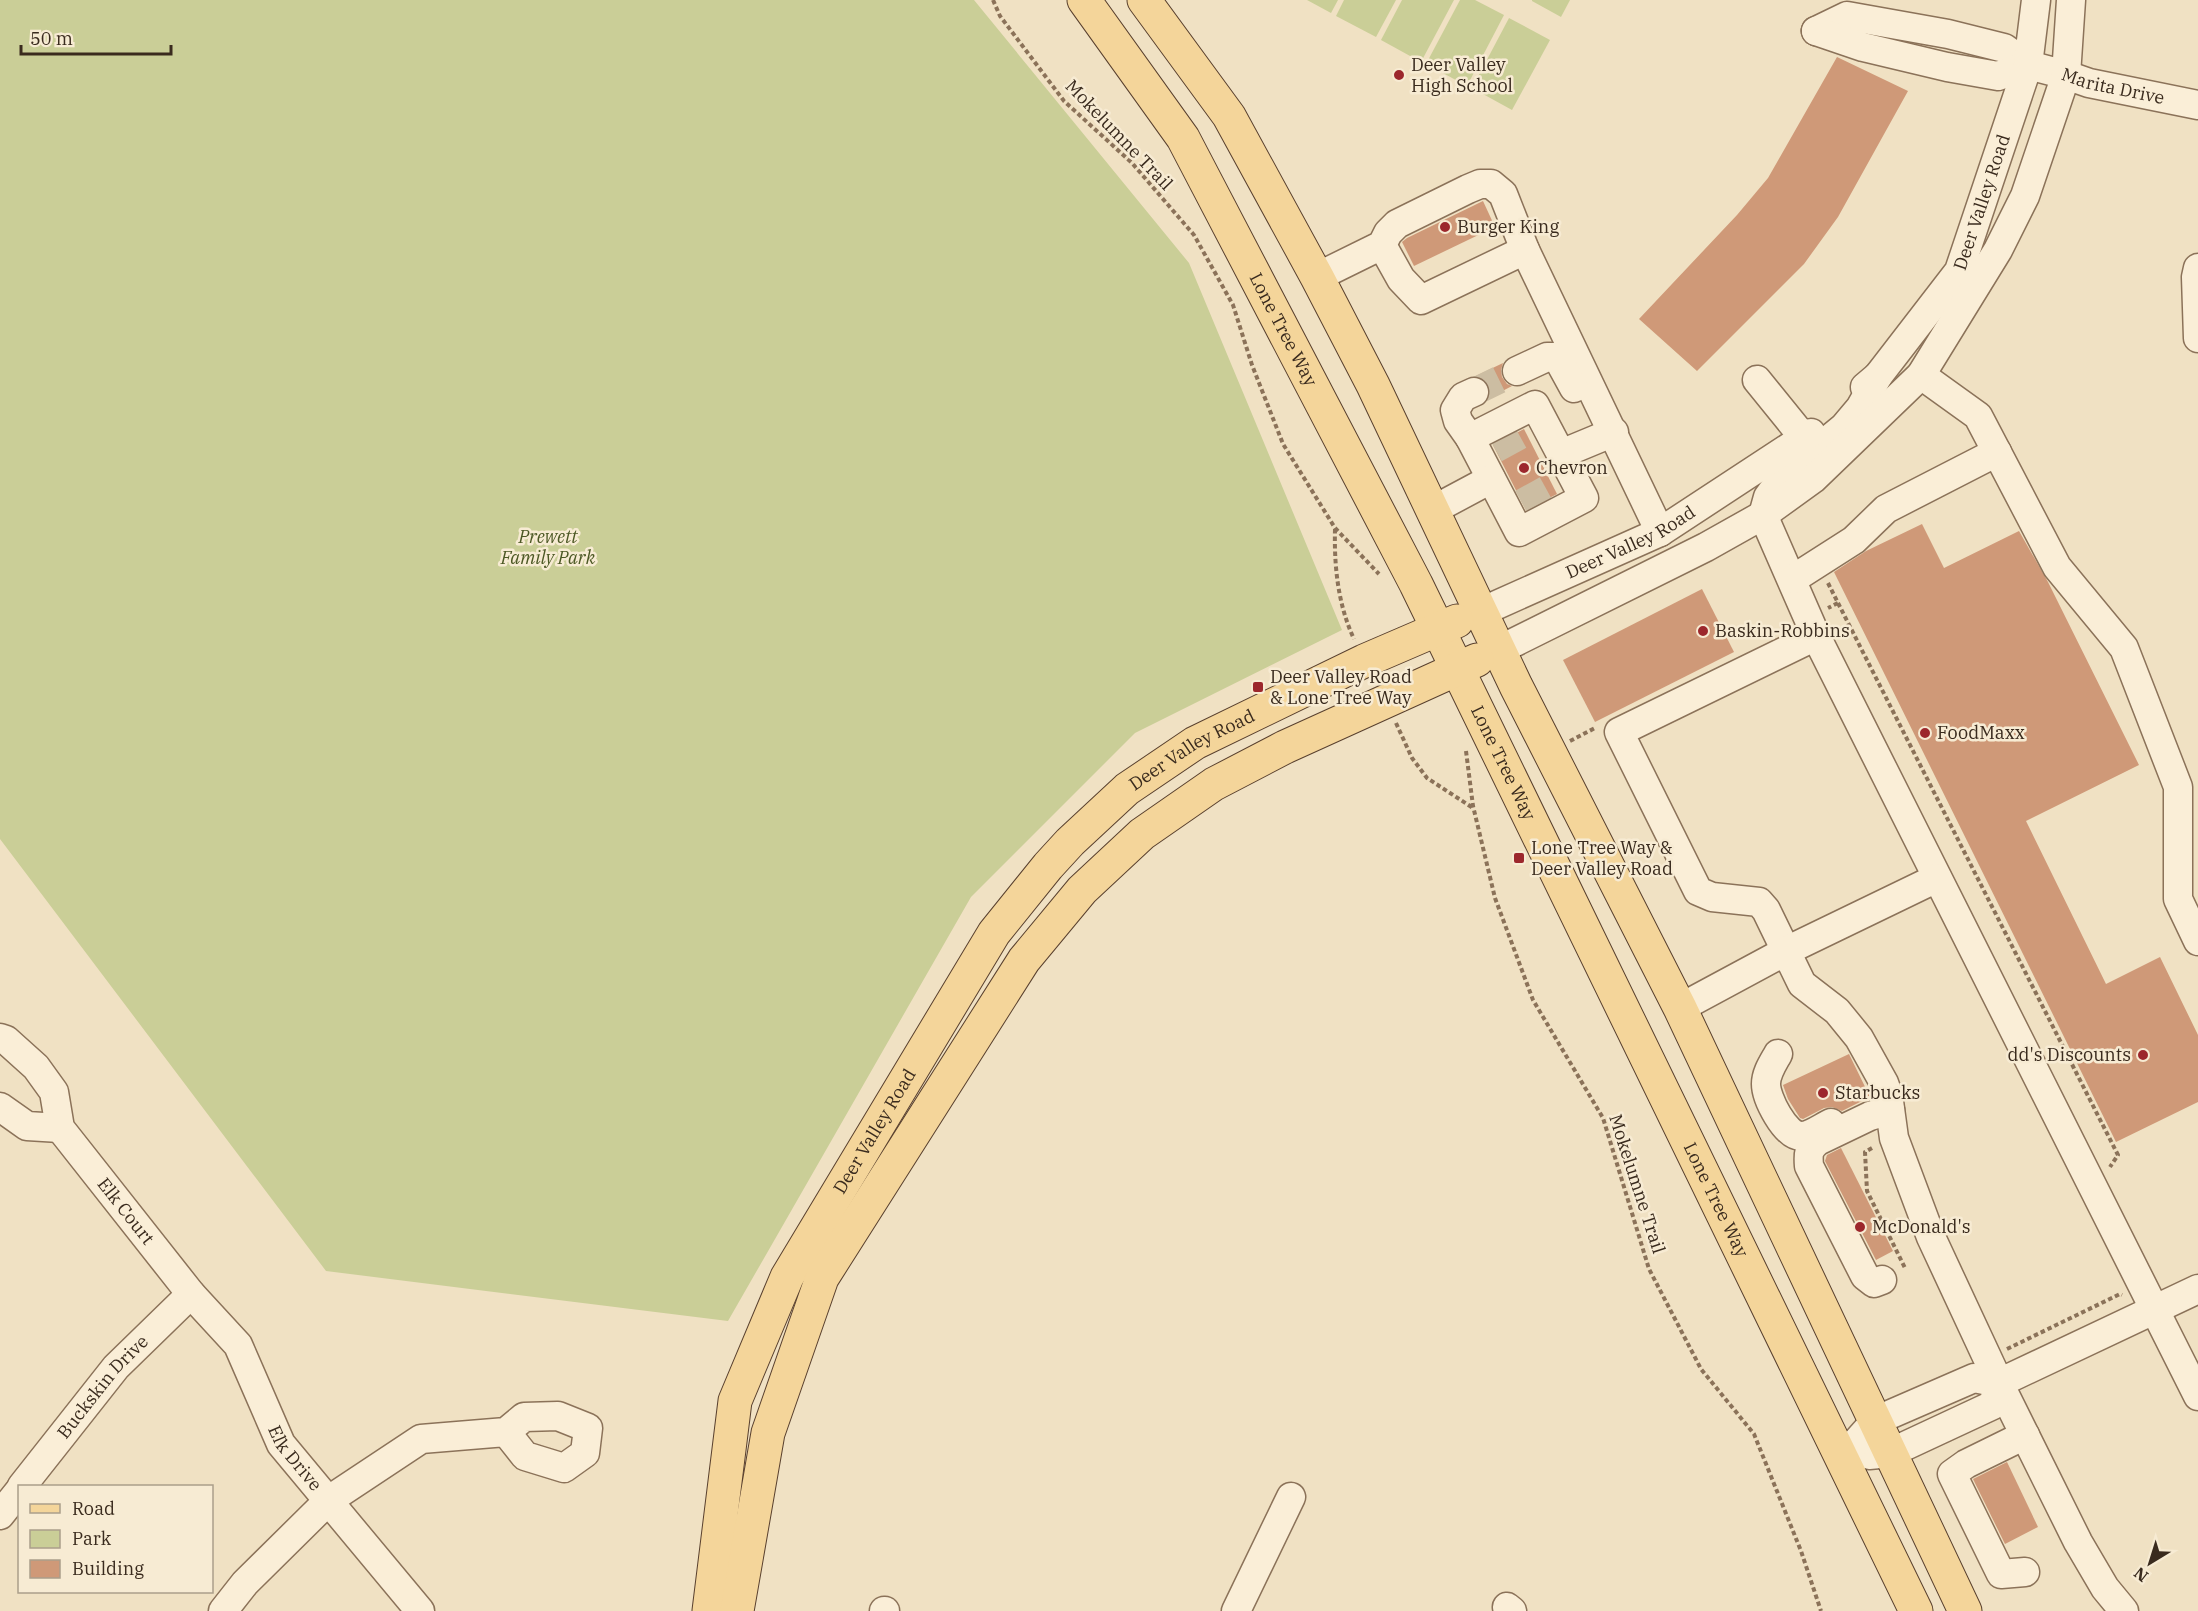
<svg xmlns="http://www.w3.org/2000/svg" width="2198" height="1611" viewBox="0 0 2198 1611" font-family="'IBM Plex Serif',serif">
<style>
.green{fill:#cace97}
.building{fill:#cf9978}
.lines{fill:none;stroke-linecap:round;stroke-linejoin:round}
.minor-tunnel{stroke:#ccbda2;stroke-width:28;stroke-dasharray:28 14;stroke-linecap:butt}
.minor-casing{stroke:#8b7259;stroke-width:31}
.major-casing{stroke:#59402e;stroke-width:35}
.path{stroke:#8b7259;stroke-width:4;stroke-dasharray:4.5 3;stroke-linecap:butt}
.minor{stroke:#faeed7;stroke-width:28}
.major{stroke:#f4d59a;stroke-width:33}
.poi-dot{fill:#9c272c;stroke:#f7ebd3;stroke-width:2}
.labels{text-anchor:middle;stroke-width:5;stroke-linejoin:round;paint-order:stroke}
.poi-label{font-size:18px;fill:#3a2b1e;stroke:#f7ebd3;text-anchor:start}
.street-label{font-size:18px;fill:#3a2b1e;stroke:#f7ebd3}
.park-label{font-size:18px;font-style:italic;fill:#4c5824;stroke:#f7ebd3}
</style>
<rect width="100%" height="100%" fill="#f0e1c3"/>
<g class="green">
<path d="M0,0H974L1189,263L1342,630L1135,733L971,897L728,1321L326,1271L0,839Z"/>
<path d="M1307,0H1338L1331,13Z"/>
<path d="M1344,0H1396L1376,37L1336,16Z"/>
<path d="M1402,0H1454L1421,62L1381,40Z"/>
<path d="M1460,0H1475L1504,15L1467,86L1426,64Z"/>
<path d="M1532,0H1570L1561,17L1532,1Z"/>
<path d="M1509,18L1550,40L1512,110L1472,88Z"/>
</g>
<g class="building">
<path d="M1837,57L1908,91L1838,217L1804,264L1697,371L1639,319L1737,215L1768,178Z"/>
<path d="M1483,201L1495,227L1414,266L1402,242L1407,238Z"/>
<path d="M1503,363L1501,370L1502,377L1507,384L1512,386L1489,398L1490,393L1489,385L1484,379L1476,376Z"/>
<path d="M1524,429L1557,494L1526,510L1493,445Z"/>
<path d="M1922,524L1944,568L2019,531L2048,582L2139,765L2026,821L2106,984L2160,957L2198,1035V1102L2116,1142L1834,572L1866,551Z"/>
<path d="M1702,589L1734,652L1595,722L1563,660Z"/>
<path d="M1849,1054L1870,1097L1842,1111L1832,1107L1824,1108L1803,1119L1800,1118L1788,1099L1783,1085Z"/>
<path d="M1841,1148L1893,1251L1876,1260L1825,1161L1827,1155Z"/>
<path d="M2007,1462L2038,1527L2005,1544L1973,1479Z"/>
</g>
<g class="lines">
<g class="minor-tunnel">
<path d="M1474,392L1517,371"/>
<path d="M1495,449L1526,432"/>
<path d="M1522,503L1553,486"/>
</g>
<g class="minor-casing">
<g id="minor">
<path id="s1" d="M1816,31L1847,16L1948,34L2004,48L2028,65L2066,75L2089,83L2198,105"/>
<path d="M1816,31L1863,47L1947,67L1998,76L2028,65"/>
<path d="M1382,245L1401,279L1421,300L1525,250"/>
<path d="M2198,268L2196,277L2198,338"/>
<path d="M1317,277L1382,245L1388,233L1397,224L1468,189L1480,184H1491L1503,194L1525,250L1660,532"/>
<path d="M1517,371L1547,357H1557L1574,388"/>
<path d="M1921,375L1978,416L2057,567L2124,648L2178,787V899L2198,941"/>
<path d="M1878,376L1860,408L1844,427L1782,478L1768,497L1763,515L1816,636L2198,1396"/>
<path d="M1757,380L1804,438"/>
<path id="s2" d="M1865,387L1878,376L1959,271L2028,65L2036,0"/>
<path d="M1535,405L1584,498L1519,532L1470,438Z"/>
<path d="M1470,438L1458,421L1455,410L1463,397L1474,392"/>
<path d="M1561,454L1614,432"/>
<path d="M1433,510L1491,479"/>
<path d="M1793,579L1854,540L1886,509L1997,452"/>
<path id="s3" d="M1481,612L1660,532L1811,433"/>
<path d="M1816,636L1619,732L1698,891L1712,897L1759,902L1766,910L1802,984L1837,1011L1859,1038L1884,1083L1888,1094L1894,1138L1931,1237L1999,1383L2078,1542L2105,1588L2124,1611"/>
<path d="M1499,650L1706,547L1763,515L1813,479L1921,375L1998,250L2025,196L2066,75L2071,0"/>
<path d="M1680,1008L1786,951L1937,878"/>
<path id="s4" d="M0,1038L6,1040L36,1067L54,1092L60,1128L191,1294L238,1345L281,1444L420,1611"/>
<path d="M1778,1054C1773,1063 1766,1073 1766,1084C1766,1098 1785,1136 1801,1136C1811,1136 1822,1127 1831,1123"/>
<path d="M0,1107L27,1126L60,1128"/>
<path d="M1882,1280L1874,1283L1865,1276L1809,1166C1808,1154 1808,1149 1818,1141L1870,1116L1890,1110"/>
<path d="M1869,1455L1890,1453L1993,1405L1999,1383"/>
<path d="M1843,1457L1875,1421L1974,1378L1999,1383L2198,1289"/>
<path id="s5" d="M22,1486L116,1367L191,1294"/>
<path d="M0,1515L20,1490"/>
<path d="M2025,1572L2001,1574L1952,1474L1966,1464L2025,1435"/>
<path d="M1507,1607L1512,1611"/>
<path d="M223,1611L245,1583L329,1500L421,1439L506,1432L524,1417L558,1416L588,1428L585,1453L564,1468L525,1456L506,1432"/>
<path d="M884,1611H885"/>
<path d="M1236,1611L1291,1497"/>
</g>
</g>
<g class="major-casing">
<g id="major">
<path id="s6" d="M1084,0L1183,138L1416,584L1916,1611"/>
<path d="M1144,0L1229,116L1317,277L1373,385L1516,686L1680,1008L1965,1611"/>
<path id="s7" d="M709,1611L735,1401L787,1277L994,933L1048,866L1070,842L1127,789L1195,743L1364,661L1457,621"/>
<path d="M737,1611L768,1433L822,1278L1024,960L1082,890L1142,834L1214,784L1285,747L1477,660"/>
</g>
</g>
<g class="path">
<path d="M993,0L1000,16L1064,101L1132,163L1194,235L1233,305L1252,365L1283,444L1335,528L1379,574"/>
<path d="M1335,529C1334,566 1338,605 1354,639"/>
<path d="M1828,583L1838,603L1828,608"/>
<path d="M1838,603L2118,1155L2110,1167"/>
<path d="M1396,723L1412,758L1427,778L1473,808"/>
<path d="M1570,741L1595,728"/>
<path d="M1466,751L1473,806L1495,898L1533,1000L1603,1118L1649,1269L1701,1369L1754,1434L1801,1551L1821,1611"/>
<path d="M1872,1148L1865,1152L1867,1191L1905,1268"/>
<path d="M2007,1349L2120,1294L2122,1295"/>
</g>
<use href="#minor" class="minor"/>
<use href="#major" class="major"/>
</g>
<g class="poi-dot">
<circle cx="1399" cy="75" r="6"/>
<circle cx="1445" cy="227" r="6"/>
<circle cx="1524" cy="468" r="6"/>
<circle cx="1703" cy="631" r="6"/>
<rect x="1252" y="681" width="12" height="12" rx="3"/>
<circle cx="1925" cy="733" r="6"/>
<rect x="1513" y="852" width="12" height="12" rx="3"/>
<circle cx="2143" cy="1055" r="6"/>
<circle cx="1823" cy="1093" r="6"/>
<circle cx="1860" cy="1227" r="6"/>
</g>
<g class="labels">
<g class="poi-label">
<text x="1411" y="71">Deer Valley<tspan x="1411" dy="21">High School</tspan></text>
<text x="1457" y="233">Burger King</text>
<text x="1536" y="474">Chevron</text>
<text x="1715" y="637">Baskin-Robbins</text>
<text x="1270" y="683">Deer Valley Road<tspan x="1270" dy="21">&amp; Lone Tree Way</tspan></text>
<text x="1937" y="739">FoodMaxx</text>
<text x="1531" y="854">Lone Tree Way &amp;<tspan x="1531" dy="21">Deer Valley Road</tspan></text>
<text x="2131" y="1061" text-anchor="end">dd's Discounts</text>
<text x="1835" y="1099">Starbucks</text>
<text x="1872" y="1233">McDonald's</text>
</g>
<g class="street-label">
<text dy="6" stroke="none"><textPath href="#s1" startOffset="312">Marita Drive</textPath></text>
<text transform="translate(1119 135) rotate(46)" y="6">Mokelumne Trail</text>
<text dy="6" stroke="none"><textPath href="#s2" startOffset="222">Deer Valley Road</textPath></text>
<text dy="6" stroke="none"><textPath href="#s6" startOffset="386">Lone Tree Way</textPath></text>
<text dy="6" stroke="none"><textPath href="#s3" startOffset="165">Deer Valley Road</textPath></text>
<text dy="6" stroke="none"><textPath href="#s7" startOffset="1020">Deer Valley Road</textPath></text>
<text dy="6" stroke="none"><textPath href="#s6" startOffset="872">Lone Tree Way</textPath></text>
<text dy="6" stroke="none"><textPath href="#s7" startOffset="516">Deer Valley Road</textPath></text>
<text transform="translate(1637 1184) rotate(72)" y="6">Mokelumne Trail</text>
<text dy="6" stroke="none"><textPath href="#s6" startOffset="1358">Lone Tree Way</textPath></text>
<text dy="6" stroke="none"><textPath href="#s4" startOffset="220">Elk Court</textPath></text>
<text dy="6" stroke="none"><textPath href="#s5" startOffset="128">Buckskin Drive</textPath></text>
<text dy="6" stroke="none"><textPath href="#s4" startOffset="522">Elk Drive</textPath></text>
</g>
<g class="park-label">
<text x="548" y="543">Prewett<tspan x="548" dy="21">Family Park</tspan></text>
</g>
</g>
<rect x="18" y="1485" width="195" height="108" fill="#f7ebd3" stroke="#ab9e8b" stroke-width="1.5"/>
<rect x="30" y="1504" width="30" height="9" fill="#f4d59a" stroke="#ab9e8b" stroke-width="1.5"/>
<text x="72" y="1515" font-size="18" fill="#3a2b1e">Road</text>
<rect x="30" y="1530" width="30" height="18" fill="#cace97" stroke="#ab9e8b" stroke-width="1.5"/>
<text x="72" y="1545" font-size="18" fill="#3a2b1e">Park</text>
<rect x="30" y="1560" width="30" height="18" fill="#cf9978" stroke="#ab9e8b" stroke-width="1.5"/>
<text x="72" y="1575" font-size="18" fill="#3a2b1e">Building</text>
<g transform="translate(2150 1563) rotate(218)" stroke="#f7ebd3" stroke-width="4.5" paint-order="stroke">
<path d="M0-4.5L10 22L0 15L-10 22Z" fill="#3a2b1e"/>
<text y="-9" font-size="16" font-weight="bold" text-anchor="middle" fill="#3a2b1e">N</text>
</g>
<path d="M21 45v9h150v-9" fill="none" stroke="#3a2b1e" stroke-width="3"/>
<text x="30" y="45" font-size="18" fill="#3a2b1e" stroke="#f7ebd3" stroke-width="4.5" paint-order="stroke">50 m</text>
</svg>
